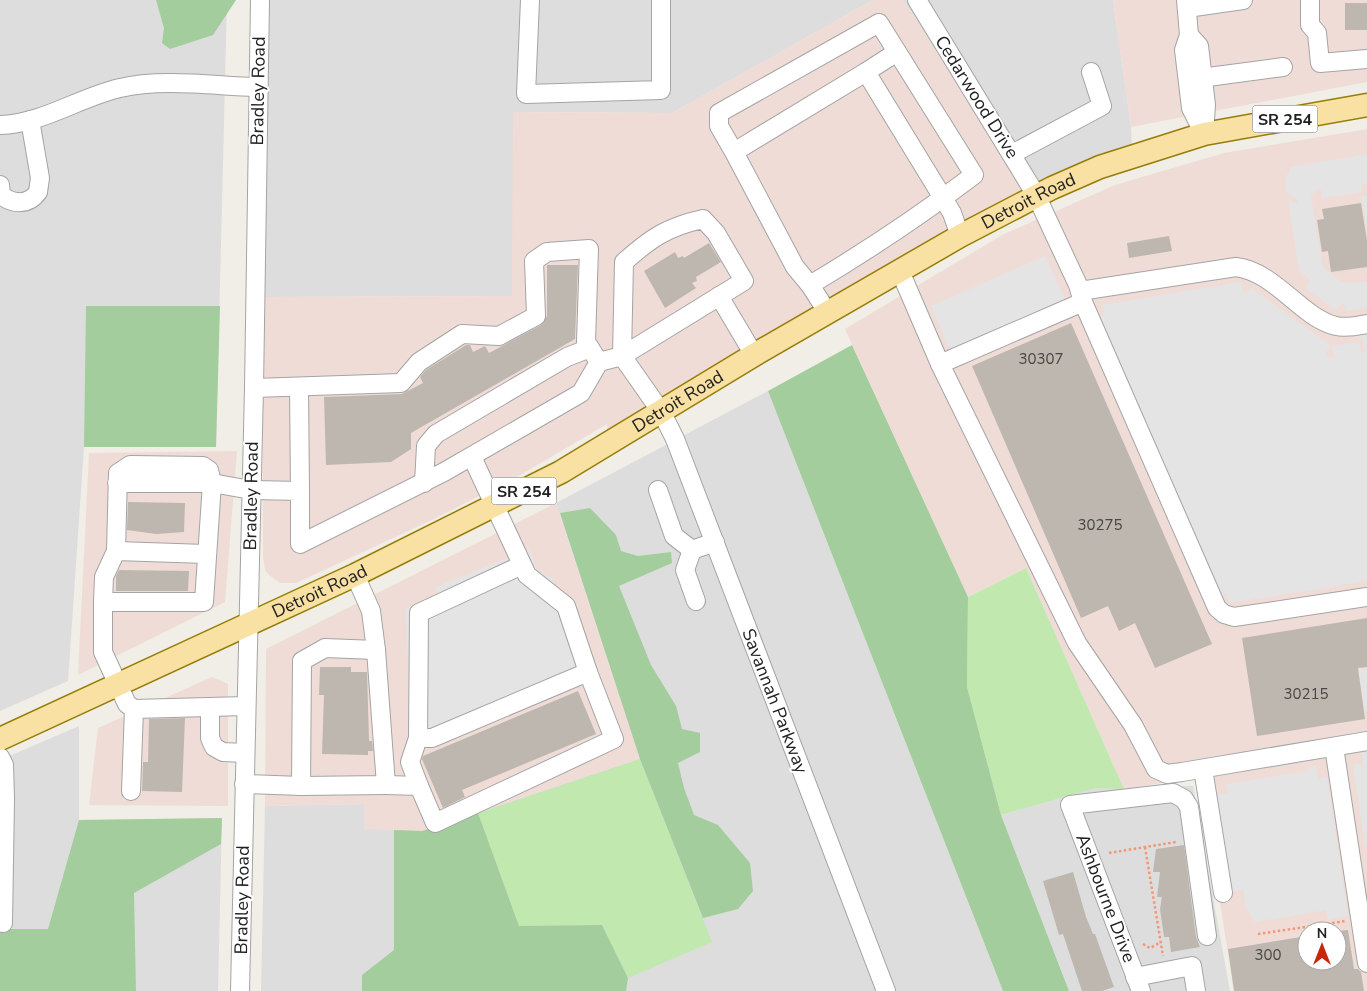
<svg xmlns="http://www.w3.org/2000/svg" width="1367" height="991" viewBox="0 0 1367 991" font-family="'Nunito Sans',sans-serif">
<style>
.residential{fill:#dedddd}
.commercial{fill:#f0dcd6;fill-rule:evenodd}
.grass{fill:#c1e8af}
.forest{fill:#a3cd9d}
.parking{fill:#e4e4e4}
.building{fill:#bdb7b0}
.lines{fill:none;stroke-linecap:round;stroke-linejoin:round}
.minor-casing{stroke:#a4a4a4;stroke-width:20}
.major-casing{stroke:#957d06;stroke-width:25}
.path{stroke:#f49573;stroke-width:2.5;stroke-dasharray:2.5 2.5;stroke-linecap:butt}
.minor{stroke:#fff;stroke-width:18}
.major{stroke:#f8e1a3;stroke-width:22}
.labels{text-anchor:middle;stroke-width:4;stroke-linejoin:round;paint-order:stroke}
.number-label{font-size:15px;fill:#474644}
.shield{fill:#fff;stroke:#636363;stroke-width:1}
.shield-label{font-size:16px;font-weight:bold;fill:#202020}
.street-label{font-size:18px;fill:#202020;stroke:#fff}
</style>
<rect width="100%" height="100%" fill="#f0eee6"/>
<g class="residential">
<path d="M0,0H227L216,447H84L68,681L0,711Z"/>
<path d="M269,0H873L672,113L514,112L513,296L262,297Z"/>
<path d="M903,0H1113L1131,127L1132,147L1025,188Z"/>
<path d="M768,391L1003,991H261L265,806L365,804L640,759L556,503Z"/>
<path d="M79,726V820L222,818L218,991H0V760Z"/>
<path d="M1193,786L1230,991H1069L1001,815L1096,788Z"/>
</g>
<g class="commercial">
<path d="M873,0H903L1025,188L608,434L607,424L522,474L434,519L296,583H280L269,575L265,570L263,556L262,297L512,296L513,112L672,113Z"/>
<path d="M1113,0H1367V82L1131,127Z"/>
<path d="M1367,129V991H1234L1200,777L1124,789L1026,568L968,597L845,329L1004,234L1115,185L1224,153ZM1307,931H1337V961H1307Z"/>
<path d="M237,451L225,602L78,675L89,453Z"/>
<path d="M556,503L640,759L422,831L364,829V804L265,806L266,649Z"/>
<path d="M212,677L228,684V806L89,805L98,728Z"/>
</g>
<g class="grass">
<path d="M1026,568L1124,789L1096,788L1001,815L967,687L968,597Z"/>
<path d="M640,759L712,942L628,978L602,925L519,926L478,813Z"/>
</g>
<g class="forest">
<path d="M156,0H236L213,35L170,49L162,43L164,28Z"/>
<path d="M86,306H220L216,447H84Z"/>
<path d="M852,345L968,597L967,687L1001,815L1069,991H1003L768,391Z"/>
<path d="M590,508L616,535L621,551L638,556L671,552L672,563L619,586L651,665L676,706L682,729L700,733V752L678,763L684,788L694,815L718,825L750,863L753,891L738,909L703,918L640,759L560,513Z"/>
<path d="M478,813L519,926L602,925L628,978L626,991H362V975L394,950V830L422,831Z"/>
<path d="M222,818L221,844L134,893L136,991H0V929H48L79,820Z"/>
</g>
<g class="parking">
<path d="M1367,154V184L1361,185L1362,192L1322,198L1321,190L1318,188L1311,196L1323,267L1343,283L1367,282V308L1346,311L1343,302L1337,311L1306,289L1310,280L1299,271L1288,199L1299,205L1296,198L1286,192V176L1290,171V167Z"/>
<path d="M1367,196V232L1361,197Z"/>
<path d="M1045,256L1066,302L951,352L931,306Z"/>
<path d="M1241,282L1243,293H1247L1251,288L1330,345L1325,354L1329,358L1334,356L1332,346L1359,342L1361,352L1365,353L1362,339L1352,336L1367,333V581L1229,603L1227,594L1225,593L1223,601L1100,317L1104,316L1103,305Z"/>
<path d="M530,549L536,569L553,579L579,677L413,739L405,608L437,599L436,587Z"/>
<path d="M1367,668V710L1364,711L1358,669Z"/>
<path d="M1367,752V845H1365L1353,765L1363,764L1361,753Z"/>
<path d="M1316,766L1318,779L1327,777L1348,916L1328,920L1326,910L1254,922L1246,907L1243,890L1233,891L1217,795L1228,793L1226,784L1309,771L1308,767Z"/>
</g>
<g class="building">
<rect x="1345" y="3" width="22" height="27"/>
<path d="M1361,203L1367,241V267L1331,272L1328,251L1322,252L1317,220L1324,219L1322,209Z"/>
<path d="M1169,236L1172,251L1129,258L1127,243Z"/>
<path d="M709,243L721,262L696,277L697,281L692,283L696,288L665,308L644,271L675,252L678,258L683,256L684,258Z"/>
<path d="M547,265H578L575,339L411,433V449L391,462L326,465L324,397L402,394L423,383L420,377L426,370L466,345H470L473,352L485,346L489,353L541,325L547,316Z"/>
<path d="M1071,323L1212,644L1155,668L1135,623L1119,631L1108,606L1081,618L972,366Z"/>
<path d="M128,502L185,503L184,532L156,534L127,530Z"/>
<path d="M119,570L189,571L188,591H116V576Z"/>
<path d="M1367,618V667L1358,668L1365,719L1257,736L1242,638Z"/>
<path d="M320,667H351V672H367L369,741H372L373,751H368V755L322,754L324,695H319Z"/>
<path d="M578,691L596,734L462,790L465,797L443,808L422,759L423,756Z"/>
<path d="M185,718L182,792L142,791L143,762H148L149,719Z"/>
<path d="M1184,845L1196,937L1200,947L1171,952L1169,937H1164L1160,909L1162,897H1157L1160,872H1153L1156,849Z"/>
<path d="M1073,872L1086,917L1093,934H1095L1114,987L1102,991H1082L1063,934L1059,935L1043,881Z"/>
<path d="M1348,930L1354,969H1358L1361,972L1364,991H1234L1228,949L1307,936V961H1337V931Z"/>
</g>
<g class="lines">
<g class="minor-casing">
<g id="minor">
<path d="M530,0L526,94L661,90V0"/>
<path d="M917,0L1036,195L1078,285L1083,302L1217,608L1224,614L1234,617L1367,597"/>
<path d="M1186,0L1189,35L1184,50L1191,108L1204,134"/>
<path d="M1310,0V25L1317,33L1320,63L1367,59"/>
<path d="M1187,8L1243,0"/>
<path d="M1189,35L1199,46L1206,105L1204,134"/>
<path d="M866,72L897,52"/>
<path d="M1193,79L1283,67"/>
<path d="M0,125C42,124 80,97 120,88C162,78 215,86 258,87"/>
<path d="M734,152L719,126V113L879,23L974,175C921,215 867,251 810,285L795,267L734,152L866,72L943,198L952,213L960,236"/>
<path d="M1012,154L1102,106L1091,72"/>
<path d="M0,185L1,195C13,205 29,205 38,192L40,178L30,120"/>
<path d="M900,271L940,364L1077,643L1133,725L1156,769L1167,774L1182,772L1367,741"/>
<path d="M810,285L828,313"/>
<path d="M1080,291L1236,267C1276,272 1301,318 1336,326C1346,328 1357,326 1367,324"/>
<path d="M719,296L754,355"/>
<path d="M940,364L1083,302"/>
<path d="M299,387L300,491"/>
<path d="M254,388L401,383L419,362L462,334L499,336L536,316L534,261L547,252L589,249L586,342L599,362"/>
<path d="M424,483L426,446L436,434L567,357L590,348"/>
<path d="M658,490L674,536L692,550L715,542"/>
<path d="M692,550L685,570L696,601"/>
<path d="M116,551L118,473L130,465L203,466L209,470L212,483H117"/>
<path d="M103,602L104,577L116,551L206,554"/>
<path d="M246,706L134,709L127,704L103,652V602H204L212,483L251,490L300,491V544L444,472L581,393L599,362L622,356L624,262C651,238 667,227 703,219L716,233L744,281L622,356L662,413L675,439L886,991"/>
<path d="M210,707V738L214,747L223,752L245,753"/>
<path d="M418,738H432L588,672"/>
<path d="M1334,747L1367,963"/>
<path d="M0,757L4,765L5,798L3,923"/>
<path d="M1203,769L1223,893"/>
<path d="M244,784L301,786L386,785L376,650L371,611L355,575"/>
<path d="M386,785L419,786L435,823L614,739L588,672L566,606L527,575L472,457"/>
<path d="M301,786L302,661L325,648L376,650"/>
<path d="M419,786L410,762L418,738L419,613L522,565"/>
<path d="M131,791L134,709"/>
<path d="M1135,977L1192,966L1196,991"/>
<path d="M240,991L254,388L260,0"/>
<path d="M1141,991L1070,805L1173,793L1184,799L1189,807L1207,936"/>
</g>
</g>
<g class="major-casing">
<g id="major">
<path id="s1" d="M0,739L355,575L561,472L754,355L960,236L1052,188L1100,167L1204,134L1367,105"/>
</g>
</g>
<g class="path">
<path d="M1145,847L1163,956"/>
<path d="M1109,853L1176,842"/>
<path d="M1258,934L1346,921"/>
<path d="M1143,944L1150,948L1161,942"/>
</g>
<use href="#minor" class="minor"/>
<use href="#major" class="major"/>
</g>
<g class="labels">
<g class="number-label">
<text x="1041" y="364">30307</text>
<text x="1100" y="530">30275</text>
<text x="1306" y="699">30215</text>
<text x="1268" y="960">300</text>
</g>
<g class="shield">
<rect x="1252.5" y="105.5" width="65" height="27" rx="4"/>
<rect x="491.5" y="477.5" width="65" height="27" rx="4"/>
</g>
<g class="shield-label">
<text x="1285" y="125">SR 254</text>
<text x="524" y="497">SR 254</text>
</g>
<g class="street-label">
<text transform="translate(258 91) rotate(-89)" y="6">Bradley Road</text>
<text transform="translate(977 97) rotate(58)" y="6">Cedarwood Drive</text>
<text dy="6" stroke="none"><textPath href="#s1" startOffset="1162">Detroit Road</textPath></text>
<text dy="6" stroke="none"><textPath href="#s1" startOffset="758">Detroit Road</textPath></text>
<text transform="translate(251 496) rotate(-89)" y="6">Bradley Road</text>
<text dy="6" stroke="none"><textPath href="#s1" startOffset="352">Detroit Road</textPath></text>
<text transform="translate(775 701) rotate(69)" y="6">Savannah Parkway</text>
<text transform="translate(1106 898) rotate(69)" y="6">Ashbourne Drive</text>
<text transform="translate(242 900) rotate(-89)" y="6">Bradley Road</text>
</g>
</g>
<g transform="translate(1322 946)"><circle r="24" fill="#ffffff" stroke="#a6a6a6"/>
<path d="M0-4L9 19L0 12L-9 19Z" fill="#c72708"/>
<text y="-8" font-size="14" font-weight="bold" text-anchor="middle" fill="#202020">N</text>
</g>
</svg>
